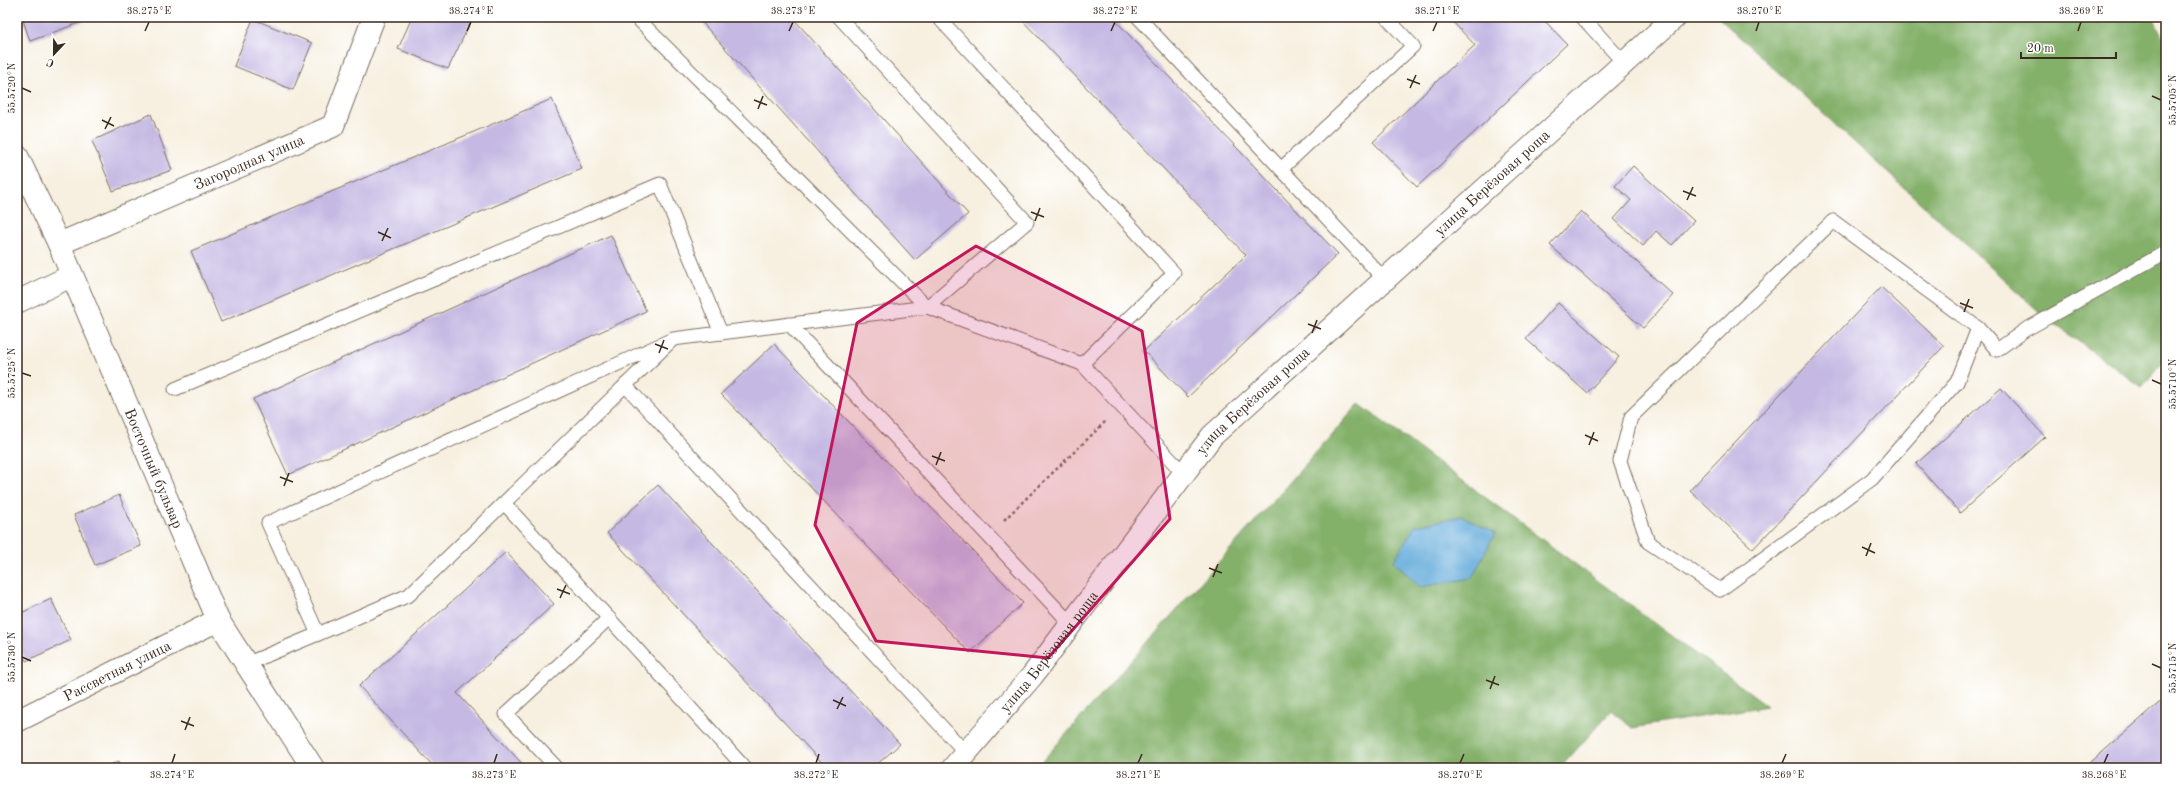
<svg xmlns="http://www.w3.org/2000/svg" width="2183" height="785" viewBox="0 0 2183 785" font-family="'Old Standard TT',serif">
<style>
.forest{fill:#84b16a;stroke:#606e44}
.water{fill:#64abda;stroke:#506a7c}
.building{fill:#c5b9e3}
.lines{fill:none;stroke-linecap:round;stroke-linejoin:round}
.lane-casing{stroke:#7d6f62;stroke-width:15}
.street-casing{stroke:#7d6f62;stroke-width:24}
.path{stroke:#7d6f62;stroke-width:2.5;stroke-dasharray:3 3;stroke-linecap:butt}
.lane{stroke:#fff;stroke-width:13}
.street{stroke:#fff;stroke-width:22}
.marked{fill:#c2185b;fill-opacity:0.2;stroke:#c2185b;stroke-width:3;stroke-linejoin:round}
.ticks{fill:none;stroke:#3b2a1e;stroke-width:1.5}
.labels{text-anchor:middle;stroke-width:3;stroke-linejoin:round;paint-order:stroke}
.street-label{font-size:15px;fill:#3b2a1e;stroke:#fff}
.neatline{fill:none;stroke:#3b2a1e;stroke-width:1.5}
.ticks-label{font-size:10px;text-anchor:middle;fill:#3b2a1e}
</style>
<rect width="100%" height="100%" fill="#fff"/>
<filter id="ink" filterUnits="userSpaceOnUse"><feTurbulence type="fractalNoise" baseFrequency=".025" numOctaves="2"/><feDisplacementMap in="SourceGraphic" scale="8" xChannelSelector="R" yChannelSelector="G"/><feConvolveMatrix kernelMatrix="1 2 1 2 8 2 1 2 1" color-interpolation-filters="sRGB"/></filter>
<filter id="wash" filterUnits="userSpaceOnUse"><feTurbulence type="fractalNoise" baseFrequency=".012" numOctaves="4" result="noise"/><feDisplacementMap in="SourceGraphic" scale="16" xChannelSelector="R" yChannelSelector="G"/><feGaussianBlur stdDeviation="0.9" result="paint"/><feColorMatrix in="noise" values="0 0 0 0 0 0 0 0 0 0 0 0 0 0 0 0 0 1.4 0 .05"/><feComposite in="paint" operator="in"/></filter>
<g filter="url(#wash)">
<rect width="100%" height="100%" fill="#f7f0e0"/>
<g class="forest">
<path d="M1723,17H2153L2166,42V359L2142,387L2046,318L1720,19Z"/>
<path d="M1359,404L1767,706L1632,728L1612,710L1560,768H1036Z"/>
</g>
<path class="water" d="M1462,516L1495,533L1472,578L1420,587L1394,561L1415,526Z"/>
<g id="blocks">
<g class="building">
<path d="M22,17H95L30,41Z"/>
<path d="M412,17H473L448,69L398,49Z"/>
<path d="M697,17H792L968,214L915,260Z"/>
<path d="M1019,17H1112L1338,254L1188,397L1144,351L1246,255Z"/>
<path d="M1448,17H1541L1567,44L1417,187L1373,142L1475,45Z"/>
<path d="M253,19L312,43L293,90L234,66Z"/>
<path d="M552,99L582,169L221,322L191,251Z"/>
<path d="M151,114L172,170L113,191L92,141Z"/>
<path d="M1633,166L1694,221L1672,245L1656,231L1643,246L1614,219L1631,200L1615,186Z"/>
<path d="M1581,211L1673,295L1643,328L1550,245Z"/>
<path d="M611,235L646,311L288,475L253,399Z"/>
<path d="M1881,287L1944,346L1753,549L1690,490Z"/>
<path d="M1558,303L1619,357L1587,393L1526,339Z"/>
<path d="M774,344L1023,603L970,653L721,394Z"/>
<path d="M2001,388L2045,437L1960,513L1916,464Z"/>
<path d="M658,485L900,744L873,768H827L607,533Z"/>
<path d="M119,495L141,546L95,565L74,515Z"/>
<path d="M506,552L554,604L457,693L526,768H435L359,686Z"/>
<path d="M51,599L71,640L26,661L17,642V615Z"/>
<path d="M2166,697V768H2084Z"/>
<path d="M119,761L122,768H103Z"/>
</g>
</g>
</g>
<g filter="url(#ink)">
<use href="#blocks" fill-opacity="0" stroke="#7d6f62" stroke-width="1"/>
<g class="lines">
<g class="lane-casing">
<g id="lane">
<path d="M636,17L927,307"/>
<path d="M839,17L1027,222L927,307L1082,364L1174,273L938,17"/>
<path d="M1138,17L1281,169"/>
<path d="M1582,17L1624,63"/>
<path d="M1385,280L1281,169L1413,46L1386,17"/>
<path d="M789,324L1071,624"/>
<path d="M1978,328L1957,382L1872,479L1720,590L1648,542L1620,461L1631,417L1833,221L1978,328L1997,350L2025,330L2166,252"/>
<path d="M673,339L409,595L318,634L268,523L673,339L927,307"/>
<path d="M1082,364L1184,474"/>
<path d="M625,385L966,753"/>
<path d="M175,389L660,184L721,333"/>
<path d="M504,503L745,768"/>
<path d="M246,664L318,634"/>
<path d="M557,768L506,714L609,618"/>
</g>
</g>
<g class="street-casing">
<g id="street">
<path id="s1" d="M17,156L59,244L218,620L313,768"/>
<path id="s2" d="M59,244L333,126L374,17"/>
<path d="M17,302L71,276"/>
<path id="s3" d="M17,721L218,620"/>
<path id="s4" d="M953,768L1032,676L1212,436L1675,17"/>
</g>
</g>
<path class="path" d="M1004,520L1105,422"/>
<use href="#lane" class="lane"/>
<use href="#street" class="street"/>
</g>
</g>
<path class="marked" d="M976,246L1142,331L1170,519L1048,658L876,641L815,525L857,323Z"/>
<path class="ticks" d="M145,31L149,22M467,31L471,22M789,31L793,22M1111,31L1115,22M1433,31L1437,22M1756,31L1759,22M2078,31L2081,22M1407,79L1420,84M22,88L31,92M1410,88L1416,75M2152,96L2161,100M754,100L767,105M758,109L763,96M102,120L114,126M105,129L111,117M1683,191L1696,196M1687,200L1693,187M1031,212L1044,217M1035,221L1040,208M378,232L391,238M382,241L388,228M1960,303L1973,308M1964,312L1969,299M1308,324L1321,329M1312,333L1317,320M655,344L668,349M659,353L664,340M22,373L31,376M2152,380L2161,384M1585,435L1598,441M1589,445L1594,432M932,456L945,461M936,465L941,452M280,477L293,482M284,486L289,473M1862,547L1875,553M1866,556L1871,543M1209,568L1222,573M1213,577L1218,564M557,589L570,594M560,598L566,585M22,657L31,661M2152,664L2161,668M1486,680L1499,685M1490,689L1495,676M833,700L846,706M837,709L843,697M181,721L194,726M185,730L190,717M172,763L175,754M494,763L497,754M816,763L819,754M1138,763L1142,754M1460,763L1464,754M1782,763L1786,754M2104,763L2108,754"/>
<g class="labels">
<g class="street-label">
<text dy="5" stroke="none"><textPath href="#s2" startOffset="207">Загородная улица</textPath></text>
<text dy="5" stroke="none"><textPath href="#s4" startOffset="799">улица Берёзовая роща</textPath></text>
<text dy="5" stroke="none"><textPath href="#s4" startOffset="475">улица Берёзовая роща</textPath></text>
<text dy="5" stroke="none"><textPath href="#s1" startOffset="341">Восточный бульвар</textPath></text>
<text dy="5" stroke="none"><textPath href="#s4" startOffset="151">улица Берёзовая роща</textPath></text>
<text dy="5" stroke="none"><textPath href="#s3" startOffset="112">Рассветная улица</textPath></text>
</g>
</g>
<rect width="2183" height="785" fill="none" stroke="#fff" stroke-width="44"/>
<g transform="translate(54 54) rotate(202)" stroke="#ffffff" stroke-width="3" paint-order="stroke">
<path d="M0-3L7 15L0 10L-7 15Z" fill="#3b2a1e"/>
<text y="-6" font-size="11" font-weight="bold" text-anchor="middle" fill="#3b2a1e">С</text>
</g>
<path d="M2021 52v6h95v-6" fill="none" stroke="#3b2a1e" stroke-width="2"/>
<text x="2027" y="52" font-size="12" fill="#3b2a1e" stroke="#ffffff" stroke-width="3" paint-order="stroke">20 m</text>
<rect x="22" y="22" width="2139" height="741" class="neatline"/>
<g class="ticks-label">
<text x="149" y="14">38.275°E</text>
<text x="471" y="14">38.274°E</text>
<text x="793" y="14">38.273°E</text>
<text x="1115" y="14">38.272°E</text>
<text x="1437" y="14">38.271°E</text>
<text x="1759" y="14">38.270°E</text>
<text x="2081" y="14">38.269°E</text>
<text transform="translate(11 88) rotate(-90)" y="4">55.5720°N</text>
<text transform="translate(2172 100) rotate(-90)" y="4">55.5705°N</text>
<text transform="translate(11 373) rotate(-90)" y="4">55.5725°N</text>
<text transform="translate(2172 384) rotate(-90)" y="4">55.5710°N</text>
<text transform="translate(11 657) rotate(-90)" y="4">55.5730°N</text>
<text transform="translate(2172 668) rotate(-90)" y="4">55.5715°N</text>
<text x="172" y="778">38.274°E</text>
<text x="494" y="778">38.273°E</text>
<text x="816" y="778">38.272°E</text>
<text x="1138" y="778">38.271°E</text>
<text x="1460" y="778">38.270°E</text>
<text x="1782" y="778">38.269°E</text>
<text x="2104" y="778">38.268°E</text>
</g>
</svg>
